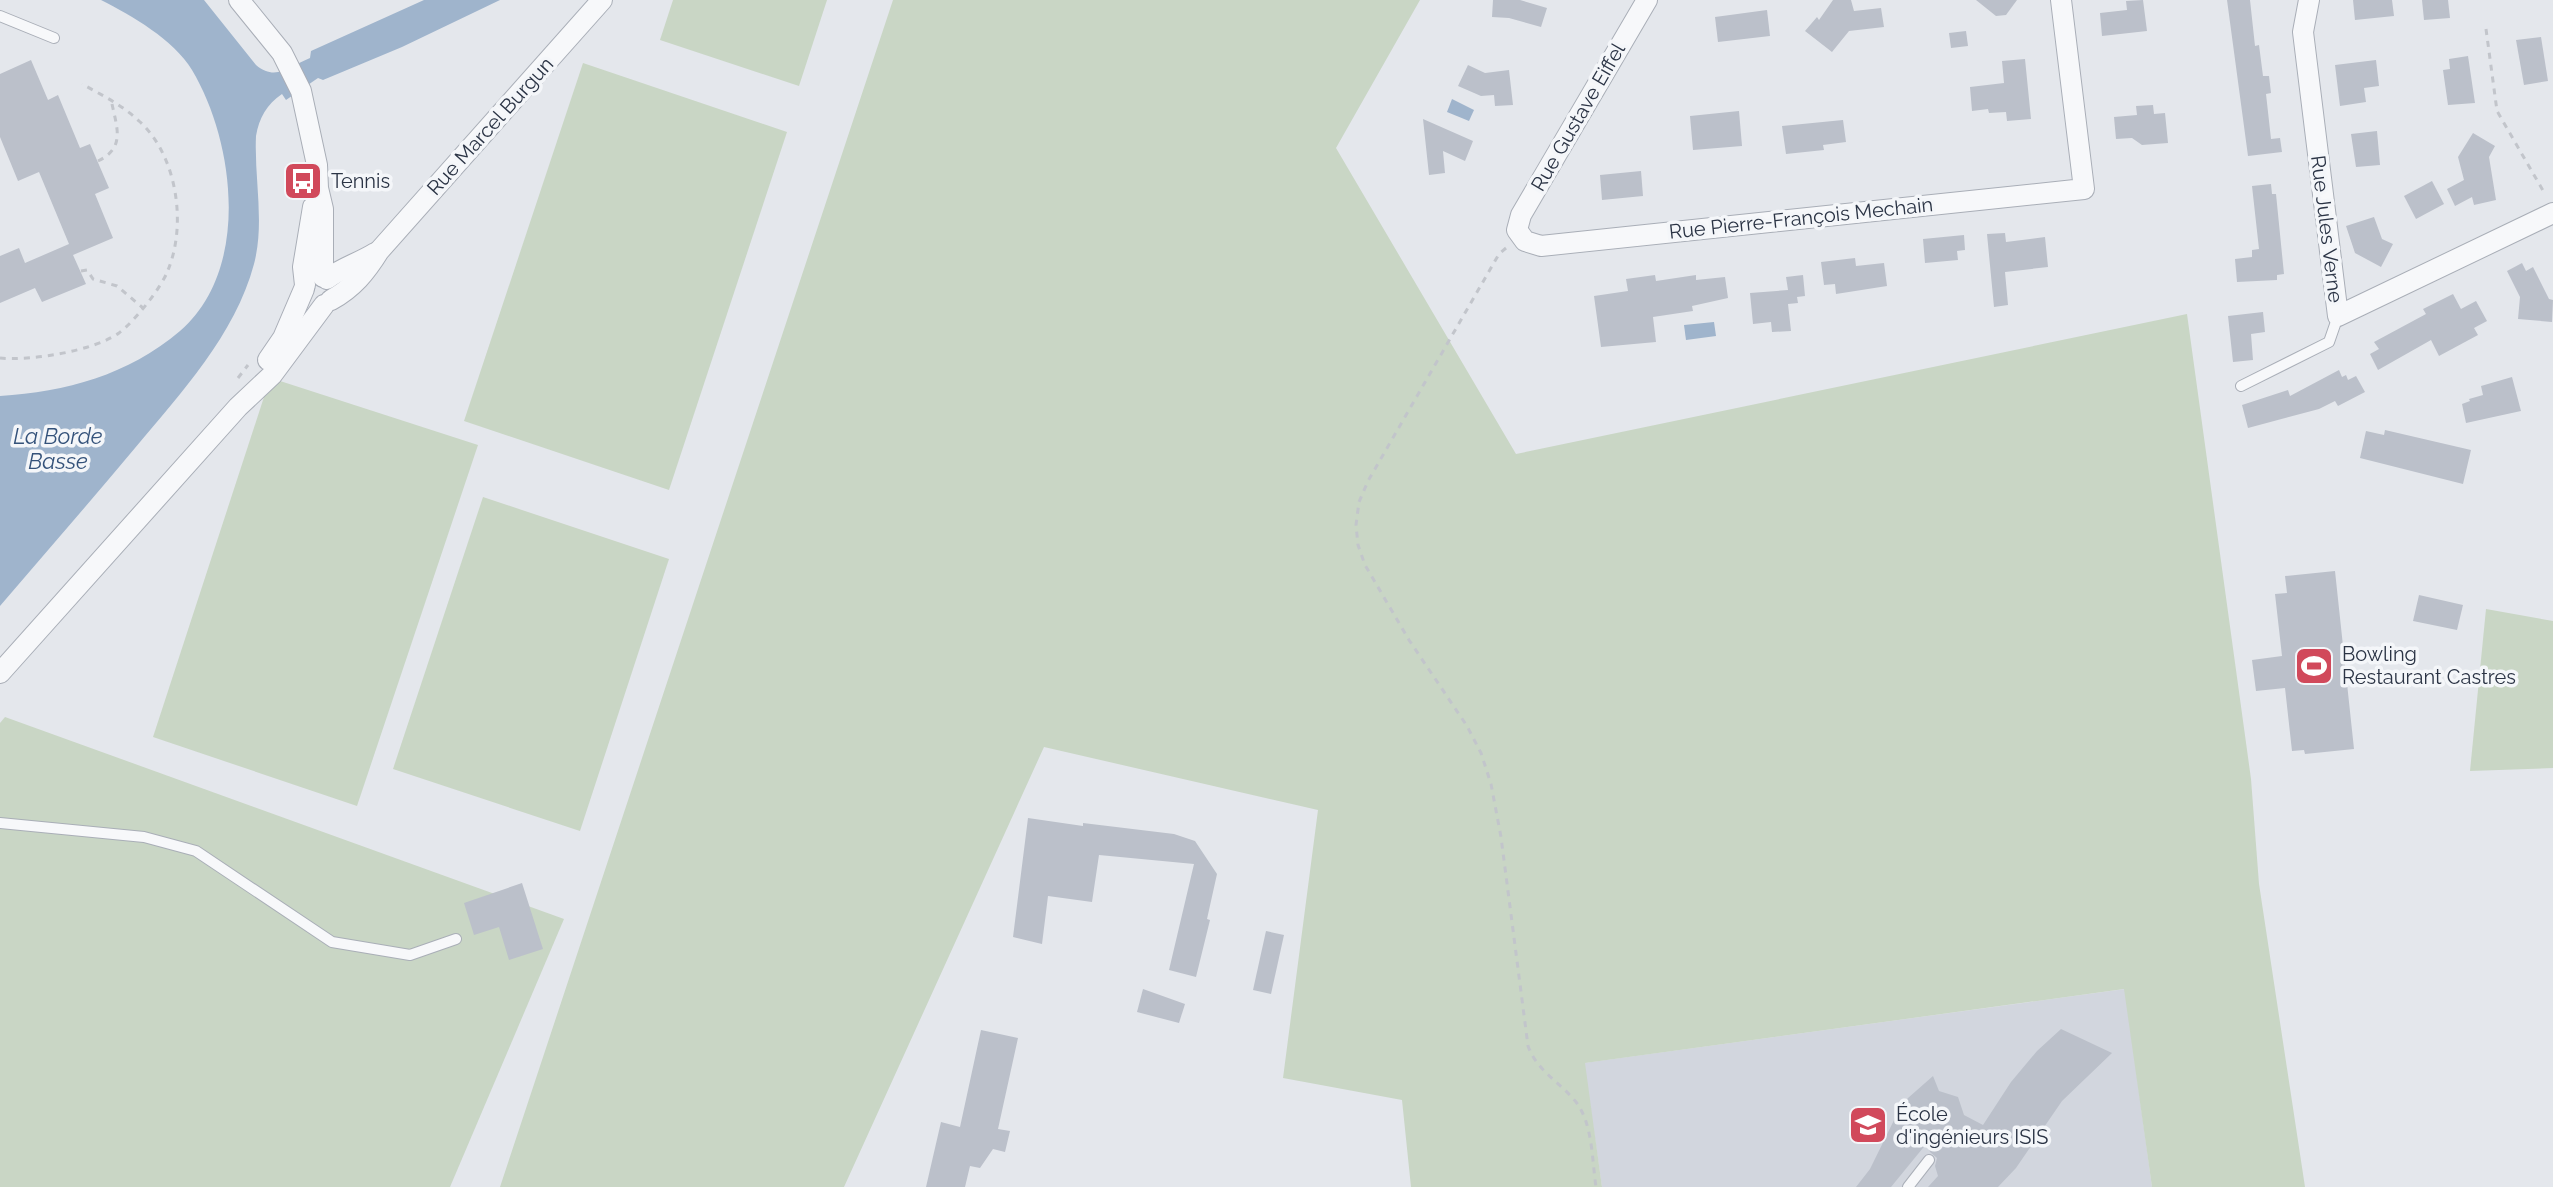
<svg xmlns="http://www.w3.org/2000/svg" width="2553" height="1187" viewBox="0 0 2553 1187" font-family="Raleway,sans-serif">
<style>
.built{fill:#d2d6de}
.green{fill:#c9d6c5}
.water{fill:#9fb4cc}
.building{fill:#bbc0ca}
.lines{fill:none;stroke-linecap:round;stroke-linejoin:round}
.lane-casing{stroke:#a9aeb7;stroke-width:12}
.street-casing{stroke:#a9aeb7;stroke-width:22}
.path{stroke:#c2c5cb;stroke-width:3;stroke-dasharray:6 6;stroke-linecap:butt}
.lane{stroke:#f7f8fa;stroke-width:10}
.street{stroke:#f7f8fa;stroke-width:20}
.labels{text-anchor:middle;stroke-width:7;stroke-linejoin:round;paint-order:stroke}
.street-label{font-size:20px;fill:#2b3445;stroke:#f4f6f9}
.poi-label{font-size:20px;fill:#2b3445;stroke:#f4f6f9;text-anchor:start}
.water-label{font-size:22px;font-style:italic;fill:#34527a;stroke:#f4f6f9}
</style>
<rect width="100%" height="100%" fill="#e4e7ec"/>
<path class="built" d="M2125,989L2152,1187H1602L1584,1063Z"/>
<g class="green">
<path d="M673,0H827L799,86L660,40Z"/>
<path d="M893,0H1420L1336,148L1516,454L2187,314L2251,779L2259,884L2305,1187H2152L2124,989L1585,1063L1602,1187H1411L1402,1100L1283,1078L1318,810L1044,747L844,1187H500Z"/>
<path d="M583,63L787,132L669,490L464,421Z"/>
<path d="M277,380L478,445L357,806L153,737L264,397Z"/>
<path d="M483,497L669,559L580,831L393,769Z"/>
<path d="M2486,609L2553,621V768L2470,771Z"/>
<path d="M5,717L564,919L450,1187H0V723Z"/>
</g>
<g class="water">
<path d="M101,0H204L256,65C276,82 290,66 310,58L311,51L424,0H500L402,47L323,80L318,78L286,100L282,94C267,104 259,118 256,136C254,179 265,222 254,264C235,335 181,393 135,448C91,501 45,553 0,606V396C66,392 128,375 180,331C251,270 235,142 192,70C173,39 132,16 101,0Z"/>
<path d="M1452,99L1474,110L1469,121L1447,112Z"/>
<path d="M1714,322L1716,336L1686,340L1684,325Z"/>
</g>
<g class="building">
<path d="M1493,0H1520L1547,8L1541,27L1509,18L1492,17Z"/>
<path d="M1833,0H1851L1854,11L1881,8L1884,27L1849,31L1832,52L1805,31L1817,17L1819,20Z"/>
<path d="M1976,0H2017L2006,15L1996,16Z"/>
<path d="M2143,0L2147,31L2102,36L2100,13L2127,10L2126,1Z"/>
<path d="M2227,0H2250L2255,46L2259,45L2263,76H2269L2271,93L2266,94L2271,139L2280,138L2282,152L2248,156Z"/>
<path d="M2353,0H2392L2394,16L2355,20Z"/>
<path d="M2422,0H2448L2450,18L2424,20Z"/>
<path d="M1767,10L1770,36L1718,42L1715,17Z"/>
<path d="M1966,31L1968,46L1951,48L1949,33Z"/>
<path d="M2541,37L2548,81L2524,85L2516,40Z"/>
<path d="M2468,56L2475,103L2448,105L2443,70L2450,69L2449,59Z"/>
<path d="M2025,59L2031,119L2007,121L2006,112L1989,113L1988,109L1972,111L1970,87L2004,83L2002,61Z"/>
<path d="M31,60L48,100L58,95L80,148L90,144L109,188L95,194L113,238L73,255L86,284L42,302L35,288L0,303V256L19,248L25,263L69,244L39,172L18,181L0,137V74Z"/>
<path d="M2376,60L2379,86L2364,88L2366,102L2340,106L2335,65Z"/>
<path d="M1468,65L1485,73L1509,70L1513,105L1495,106L1494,95L1481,96L1458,86Z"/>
<path d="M2153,105L2154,114L2165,113L2168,143L2142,145L2132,138L2116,139L2114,117L2137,115L2136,106Z"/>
<path d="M1739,111L1742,146L1693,150L1690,116Z"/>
<path d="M1423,119L1473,141L1465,161L1443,151L1445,173L1429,175Z"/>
<path d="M1843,120L1846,142L1823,145L1824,150L1786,154L1782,126Z"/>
<path d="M2377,131L2380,165L2356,167L2351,134Z"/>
<path d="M2473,133L2495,146L2489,157L2496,200L2474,205L2472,197L2455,206L2447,189L2464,180L2458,157Z"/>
<path d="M1641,171L1643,196L1602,200L1600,175Z"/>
<path d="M2432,181L2444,204L2416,219L2404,196Z"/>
<path d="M2271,184L2272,194H2276L2284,274L2277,275V280L2237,282L2235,259L2252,257V250L2259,249L2252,186Z"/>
<path d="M2374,217L2382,239L2393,244L2381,267L2355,253L2346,226Z"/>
<path d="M2005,233L2006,242L2045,237L2048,267L2005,272L2008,305L1994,307L1987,234Z"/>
<path d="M1964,235L1965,250L1957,251L1958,260L1925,263L1923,239Z"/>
<path d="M1855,258L1856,266L1884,263L1887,286L1836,294L1835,284L1824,285L1821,262Z"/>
<path d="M2522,263L2526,271L2533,267L2549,299L2553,300L2552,322L2518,319L2520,297L2507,271Z"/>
<path d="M1655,275L1656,281L1696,275V280L1725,277L1728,298L1692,306L1693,311L1653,317L1656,342L1601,347L1594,296L1628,291L1626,279Z"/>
<path d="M1803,275L1805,296L1797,297L1798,303L1788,304L1791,331L1772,332L1771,322L1753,324L1750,293L1788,290L1786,277Z"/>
<path d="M2453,294L2461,309L2476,301L2487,321L2474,328L2478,335L2439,356L2431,340L2378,370L2370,354L2379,349L2374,342L2426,314L2423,309Z"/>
<path d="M2263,312L2265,332L2251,334L2253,360L2233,362L2228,316Z"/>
<path d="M2339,370L2342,377L2346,375L2348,380L2356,376L2365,392L2338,406L2335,401L2319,409L2248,428L2242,405L2288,390L2290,396Z"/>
<path d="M2512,377L2521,411L2466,423L2462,404L2470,401L2469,399L2483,395L2481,386Z"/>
<path d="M2385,430L2471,450L2463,484L2360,458L2366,431L2384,435Z"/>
<path d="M2335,571L2354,749L2305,754L2304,750L2292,751L2285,688L2256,691L2252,660L2282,656L2275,594L2287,593L2285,576Z"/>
<path d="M2419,595L2463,605L2457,630L2413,621Z"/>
<path d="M1028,818L1083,826V823L1174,834L1195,841L1217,874L1207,919L1210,920L1196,977L1169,970L1194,864L1099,855L1092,902L1048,896L1042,944L1013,937Z"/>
<path d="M522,883L543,949L509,960L499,927L474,935L464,903Z"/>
<path d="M1266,931L1284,935L1271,994L1253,990Z"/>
<path d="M1143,989L1185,1004L1179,1023L1137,1012Z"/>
<path d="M2061,1029L2112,1053L2062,1101L2016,1168L1998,1187H1928L1938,1176L1935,1166L1937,1158L1930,1152L1927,1143L1891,1187H1856L1870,1169L1898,1112L1908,1098L1933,1076L1939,1091L1958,1097L1964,1115L1983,1125L2011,1082L2037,1051Z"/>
<path d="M981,1030L1018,1038L998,1129L1010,1131L1005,1152L993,1149L980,1168L970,1166L965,1187H926L941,1122L960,1127Z"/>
</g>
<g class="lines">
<g class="lane-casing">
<g id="lane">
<path d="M0,16L54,38"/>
<path d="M2241,386L2329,342L2338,316"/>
<path d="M0,823L144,837L196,851L332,942L410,955L456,939"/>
<path d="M1908,1187L1929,1160"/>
</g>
</g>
<g class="street-casing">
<g id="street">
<path d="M239,0L282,53L301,91L317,165L318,188L323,209V277"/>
<path d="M1647,0L1521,215L1517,230L1525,241L1541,246L2084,189L2061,0"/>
<path d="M2309,0L2303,32L2338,316L2553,213"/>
<path d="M327,279C341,268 359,263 375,253"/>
<path d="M305,285L303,267L313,207"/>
<path d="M331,300C353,288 366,272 379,251L602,0"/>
<path d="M268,360L283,338L304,289"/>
<path d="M0,673L238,407L272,375L324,305"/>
</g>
</g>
<g class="path">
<path d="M2486,29L2497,111L2545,194"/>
<path d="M98,161C127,147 116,126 111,99"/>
<path d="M1506,248L1499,254L1368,481L1359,502L1356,525L1358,545L1365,565L1409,640L1467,726L1481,753L1491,784L1501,837L1528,1046C1537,1071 1560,1082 1576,1102C1593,1124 1592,1161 1596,1187"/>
<path d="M81,271L87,270L93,279L117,286L143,308"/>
<path d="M0,358C32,361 93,351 119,333C134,322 162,287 168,270C187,224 177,155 139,121C122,105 102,95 82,84"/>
<path d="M238,378L248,365"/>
</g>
<use href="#lane" class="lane"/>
<use href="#street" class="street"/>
</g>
<defs>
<g id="bus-square" transform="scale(2)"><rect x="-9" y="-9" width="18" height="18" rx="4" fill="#d1495b" stroke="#f4f6f9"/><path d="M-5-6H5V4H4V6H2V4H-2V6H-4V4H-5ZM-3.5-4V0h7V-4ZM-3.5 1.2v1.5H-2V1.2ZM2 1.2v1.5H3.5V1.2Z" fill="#fff"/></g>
<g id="stadium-square" transform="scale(2)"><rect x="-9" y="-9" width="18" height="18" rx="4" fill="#d1495b" stroke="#f4f6f9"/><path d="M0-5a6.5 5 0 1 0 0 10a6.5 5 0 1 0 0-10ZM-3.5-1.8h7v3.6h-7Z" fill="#fff"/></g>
<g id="university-square" transform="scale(2)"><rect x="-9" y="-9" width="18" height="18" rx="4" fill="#d1495b" stroke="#f4f6f9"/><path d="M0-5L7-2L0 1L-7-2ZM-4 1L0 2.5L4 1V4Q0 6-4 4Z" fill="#fff"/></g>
</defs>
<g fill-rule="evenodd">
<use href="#bus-square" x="303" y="181"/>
<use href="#stadium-square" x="2314" y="666"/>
<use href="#university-square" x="1868" y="1125"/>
</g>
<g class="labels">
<g class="street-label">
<text transform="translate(1578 117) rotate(-60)" y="7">Rue Gustave Eiffel</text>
<text transform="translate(490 126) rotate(-48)" y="7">Rue Marcel Burgun</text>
<text transform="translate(1801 218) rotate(-6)" y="7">Rue Pierre-François Mechain</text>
<text transform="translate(2327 229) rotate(83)" y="7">Rue Jules Verne</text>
</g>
<g class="poi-label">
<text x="331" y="188">Tennis</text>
<text x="2342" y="661">Bowling<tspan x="2342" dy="23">Restaurant Castres</tspan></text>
<text x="1896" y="1121">École<tspan x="1896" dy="23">d'ingénieurs ISIS</tspan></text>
</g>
<g class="water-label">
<text x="58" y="444">La Borde<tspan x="58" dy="25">Basse</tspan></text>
</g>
</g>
</svg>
